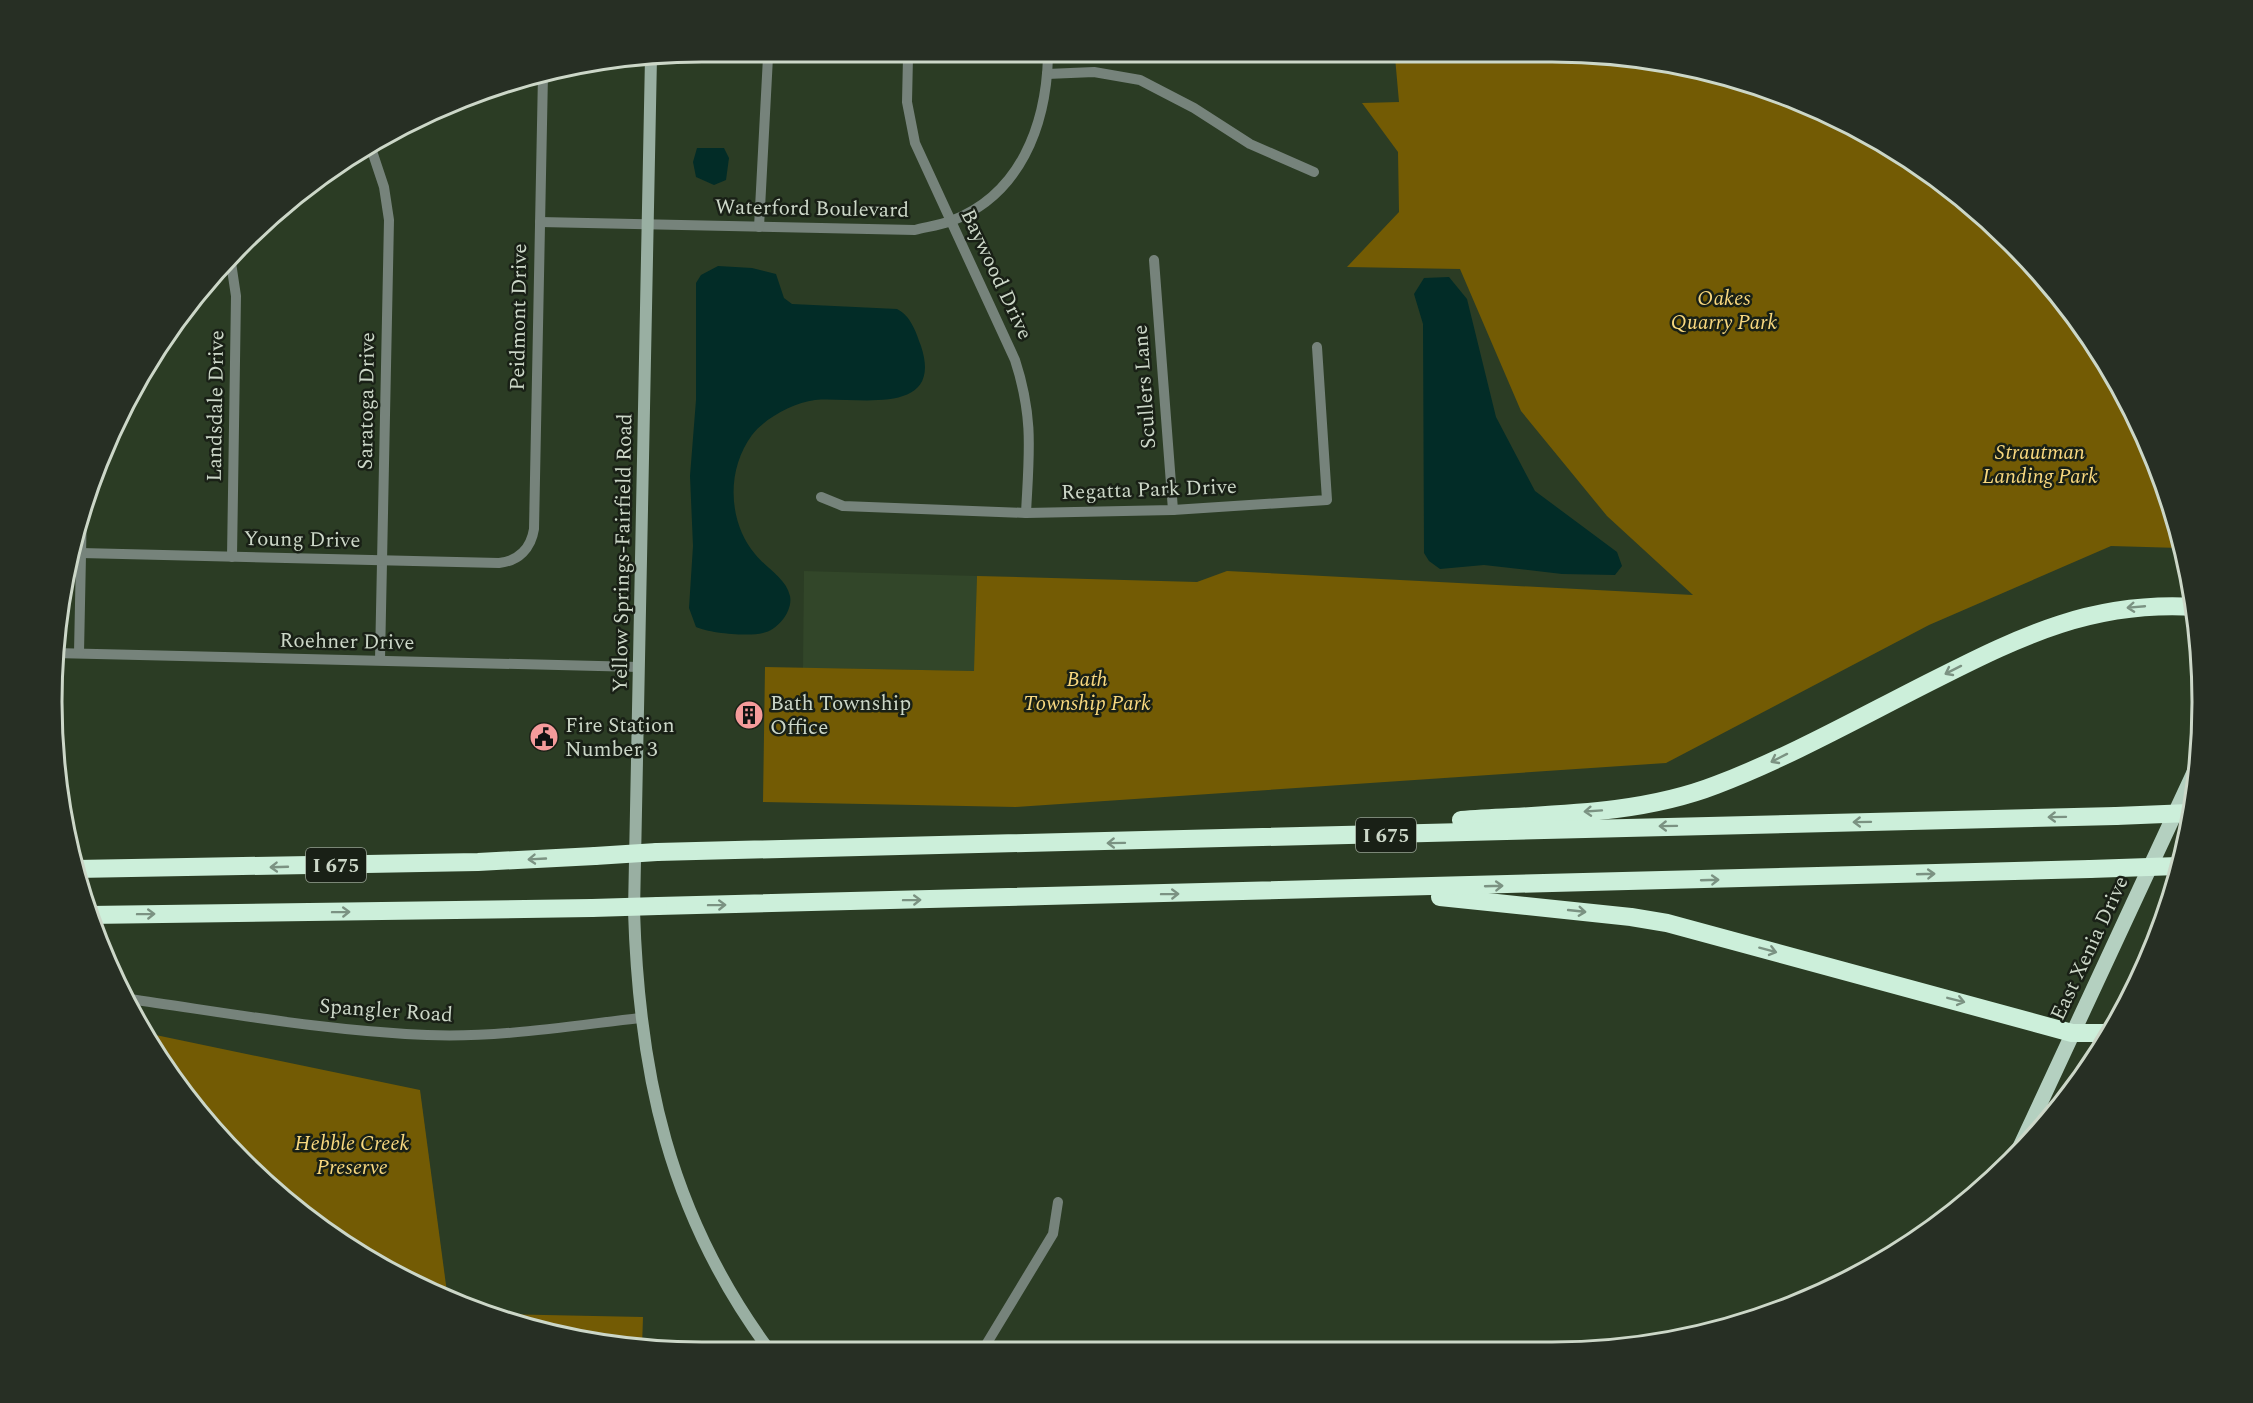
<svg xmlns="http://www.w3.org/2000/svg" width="2253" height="1403" viewBox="0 0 2253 1403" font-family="Spectral,serif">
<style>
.built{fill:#324629}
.green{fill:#735b04}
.water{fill:#022c27}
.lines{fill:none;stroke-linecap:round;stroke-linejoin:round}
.minor{stroke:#76837b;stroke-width:10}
.secondary{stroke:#99afa2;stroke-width:12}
.primary{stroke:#b4d0c0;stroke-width:15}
.motorway{stroke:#ccefda;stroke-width:18}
.motorway-bridge{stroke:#ccefda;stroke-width:18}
.oneway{stroke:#7b9282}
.labels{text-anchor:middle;stroke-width:5;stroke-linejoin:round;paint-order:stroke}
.shield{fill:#192016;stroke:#96a093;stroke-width:1.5}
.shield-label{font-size:20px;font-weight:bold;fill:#ccd7c8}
.street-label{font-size:21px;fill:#ccd7c8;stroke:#192016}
.park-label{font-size:21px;font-style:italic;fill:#f8d87f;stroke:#192016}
.poi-label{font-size:21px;fill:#ccd7c8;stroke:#192016;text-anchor:start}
.rim{fill:none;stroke:#ccd7c8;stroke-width:3}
</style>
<rect width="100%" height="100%" fill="#2b3c24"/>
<path class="built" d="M804,571L977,576L975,671L803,668Z"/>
<g class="green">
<path d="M1395,57H1636L1800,100L1947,185L2040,272L2115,376L2167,492L2180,548L2111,546L1929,625L1666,763L1016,807L763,802L765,667L974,671L977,576L1197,582L1227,571L1693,595L1607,516L1521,411L1460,269L1347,267L1399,212L1398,152L1362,103L1399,102Z"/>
<path d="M146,1033L420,1090L448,1300L306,1218L241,1161L161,1063Z"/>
<path d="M497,1314L643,1317L642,1347L617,1346Z"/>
</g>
<g class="water">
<path d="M697,148H724L729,158L726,180L714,185L696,177L693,162Z"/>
<path d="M718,266L752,268L776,274L784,298L792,304L897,309C911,316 916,332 921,346C945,419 854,396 815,400C793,403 765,418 752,435C726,470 728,522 755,554C766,568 786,578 790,596C793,611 778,630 763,633C748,637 709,633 696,627L689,608L693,546L690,476L696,400V283L701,275Z"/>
<path d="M1449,277L1467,299L1496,417L1535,491L1617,552L1622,566L1615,575L1562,574L1484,565L1440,569L1429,561L1424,553L1423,324L1414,294L1424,278Z"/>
</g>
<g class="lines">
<g class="minor">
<path d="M908,57L907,102L915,143L1015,360C1034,418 1029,454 1026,513"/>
<path d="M1047,74L1094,72L1140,80L1194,108L1250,144L1314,172"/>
<path d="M370,145L384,187L389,220L380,660"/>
<path d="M540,222L915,230C927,227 940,225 951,221C1020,195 1046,126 1048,57"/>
<path d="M759,227L768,57"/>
<path d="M230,256L236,296L232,557"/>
<path d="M1154,260L1173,510"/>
<path d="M821,497L843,506L1026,513L1173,510L1327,500L1317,347"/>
<path d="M81,553L499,563C519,561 531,548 534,529L543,74"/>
<path d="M54,653L639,667"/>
<path d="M79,653L82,506"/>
<path d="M129,999C228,1013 327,1031 427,1035C498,1038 570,1026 640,1018"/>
<path d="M984,1348L1053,1234L1058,1202"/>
</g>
<path class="secondary" d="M651,57L634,911C639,1074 669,1213 767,1347"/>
<path class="primary" d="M2019,1149L2197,766"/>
<g class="motorway">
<path d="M1461,820C1546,814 1636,816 1716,785C1792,756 1864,715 1936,679C2023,635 2094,601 2194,607"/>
<path d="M657,852C1143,843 1629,827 2116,816"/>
<path d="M76,869L478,862L595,856"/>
<path d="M1440,897L1631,917L1667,923L2072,1033H2108"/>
<path d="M658,906L2090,869"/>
<path d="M88,915L592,908"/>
</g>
<g class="motorway-bridge">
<path d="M2116,816L2189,813"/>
<path d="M595,856L657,852"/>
<path d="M2090,869L2178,866"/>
<path d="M592,908L658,906"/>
</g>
</g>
<defs><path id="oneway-shaft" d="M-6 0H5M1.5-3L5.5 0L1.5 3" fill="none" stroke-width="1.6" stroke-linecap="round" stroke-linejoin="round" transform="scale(1.5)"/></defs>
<g class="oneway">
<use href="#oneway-shaft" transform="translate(2136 607) rotate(175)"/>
<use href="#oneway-shaft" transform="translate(1953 670) rotate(153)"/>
<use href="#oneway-shaft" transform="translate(1779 758) rotate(153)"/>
<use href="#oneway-shaft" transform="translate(1593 811) rotate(176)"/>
<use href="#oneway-shaft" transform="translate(2057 817) rotate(179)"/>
<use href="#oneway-shaft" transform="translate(1862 822) rotate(179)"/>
<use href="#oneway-shaft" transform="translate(1668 826) rotate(179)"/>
<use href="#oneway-shaft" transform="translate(1116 843) rotate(179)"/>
<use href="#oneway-shaft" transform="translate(537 859) rotate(177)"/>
<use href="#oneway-shaft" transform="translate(279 867) rotate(178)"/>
<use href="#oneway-shaft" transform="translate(1926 874) rotate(-2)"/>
<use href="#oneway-shaft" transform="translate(1710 880) rotate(-2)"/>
<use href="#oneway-shaft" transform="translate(1494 886) rotate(-2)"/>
<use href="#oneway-shaft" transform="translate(1170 894) rotate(-1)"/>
<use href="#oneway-shaft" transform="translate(912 900) rotate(-1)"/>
<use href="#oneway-shaft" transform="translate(717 905) rotate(-1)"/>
<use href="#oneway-shaft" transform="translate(1577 911) rotate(6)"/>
<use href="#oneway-shaft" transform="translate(341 912) rotate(-1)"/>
<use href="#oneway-shaft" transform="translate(146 914) rotate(-1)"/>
<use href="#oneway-shaft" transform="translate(1768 950) rotate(15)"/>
<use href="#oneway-shaft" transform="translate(1956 1000) rotate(14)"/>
</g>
<defs>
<g id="building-disc" transform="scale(1.5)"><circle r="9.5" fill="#f59b9b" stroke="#192016"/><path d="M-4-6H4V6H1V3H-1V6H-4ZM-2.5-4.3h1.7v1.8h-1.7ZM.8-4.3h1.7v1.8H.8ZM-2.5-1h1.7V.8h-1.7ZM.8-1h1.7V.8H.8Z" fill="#111"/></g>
<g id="civic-disc" transform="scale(1.5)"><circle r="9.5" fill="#f59b9b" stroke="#192016"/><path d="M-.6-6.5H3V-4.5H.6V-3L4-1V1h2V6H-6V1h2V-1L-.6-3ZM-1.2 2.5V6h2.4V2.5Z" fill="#111"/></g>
</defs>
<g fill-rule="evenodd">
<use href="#building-disc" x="749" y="715"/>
<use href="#civic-disc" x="544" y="737"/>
</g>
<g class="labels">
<g class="shield">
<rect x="1356" y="818" width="60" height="34" rx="4.5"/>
<rect x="306" y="848" width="60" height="34" rx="4.5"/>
</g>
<g class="shield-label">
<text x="1386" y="842">I 675</text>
<text x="336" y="872">I 675</text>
</g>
<g class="street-label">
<text transform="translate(812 208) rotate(1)" y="7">Waterford Boulevard</text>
<text transform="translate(997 274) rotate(65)" y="7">Baywood Drive</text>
<text transform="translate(518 317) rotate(-89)" y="7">Peidmont Drive</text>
<text transform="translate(1144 387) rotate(-94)" y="7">Scullers Lane</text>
<text transform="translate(366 401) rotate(-89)" y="7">Saratoga Drive</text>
<text transform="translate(215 406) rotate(-89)" y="7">Landsdale Drive</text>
<text transform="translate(1149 489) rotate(-2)" y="7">Regatta Park Drive</text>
<text transform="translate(302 539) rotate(1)" y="7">Young Drive</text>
<text transform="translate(622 553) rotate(-89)" y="7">Yellow Springs-Fairfield Road</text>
<text transform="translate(347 641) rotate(1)" y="7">Roehner Drive</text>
<text transform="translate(2089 948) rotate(-65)" y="7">East Xenia Drive</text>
<text transform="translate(386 1010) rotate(4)" y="7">Spangler Road</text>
</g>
<g class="park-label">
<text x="1724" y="305">Oakes<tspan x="1724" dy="24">Quarry Park</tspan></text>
<text x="2040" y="459">Strautman<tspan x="2040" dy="24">Landing Park</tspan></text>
<text x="1087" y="686">Bath<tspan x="1087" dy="24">Township Park</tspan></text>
<text x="352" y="1150">Hebble Creek<tspan x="352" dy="24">Preserve</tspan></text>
</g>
<g class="poi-label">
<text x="770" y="710">Bath Township<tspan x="770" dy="24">Office</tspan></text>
<text x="565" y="732">Fire Station<tspan x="565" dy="24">Number 3</tspan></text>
</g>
</g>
<path d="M0 0H2253V1403H0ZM702 62H1552A640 640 0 0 1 2192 702V702A640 640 0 0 1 1552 1342H702A640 640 0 0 1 62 702V702A640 640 0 0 1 702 62Z" fill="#272f24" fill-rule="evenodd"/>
<path class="rim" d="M702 62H1552A640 640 0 0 1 2192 702V702A640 640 0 0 1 1552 1342H702A640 640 0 0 1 62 702V702A640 640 0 0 1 702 62Z"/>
</svg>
